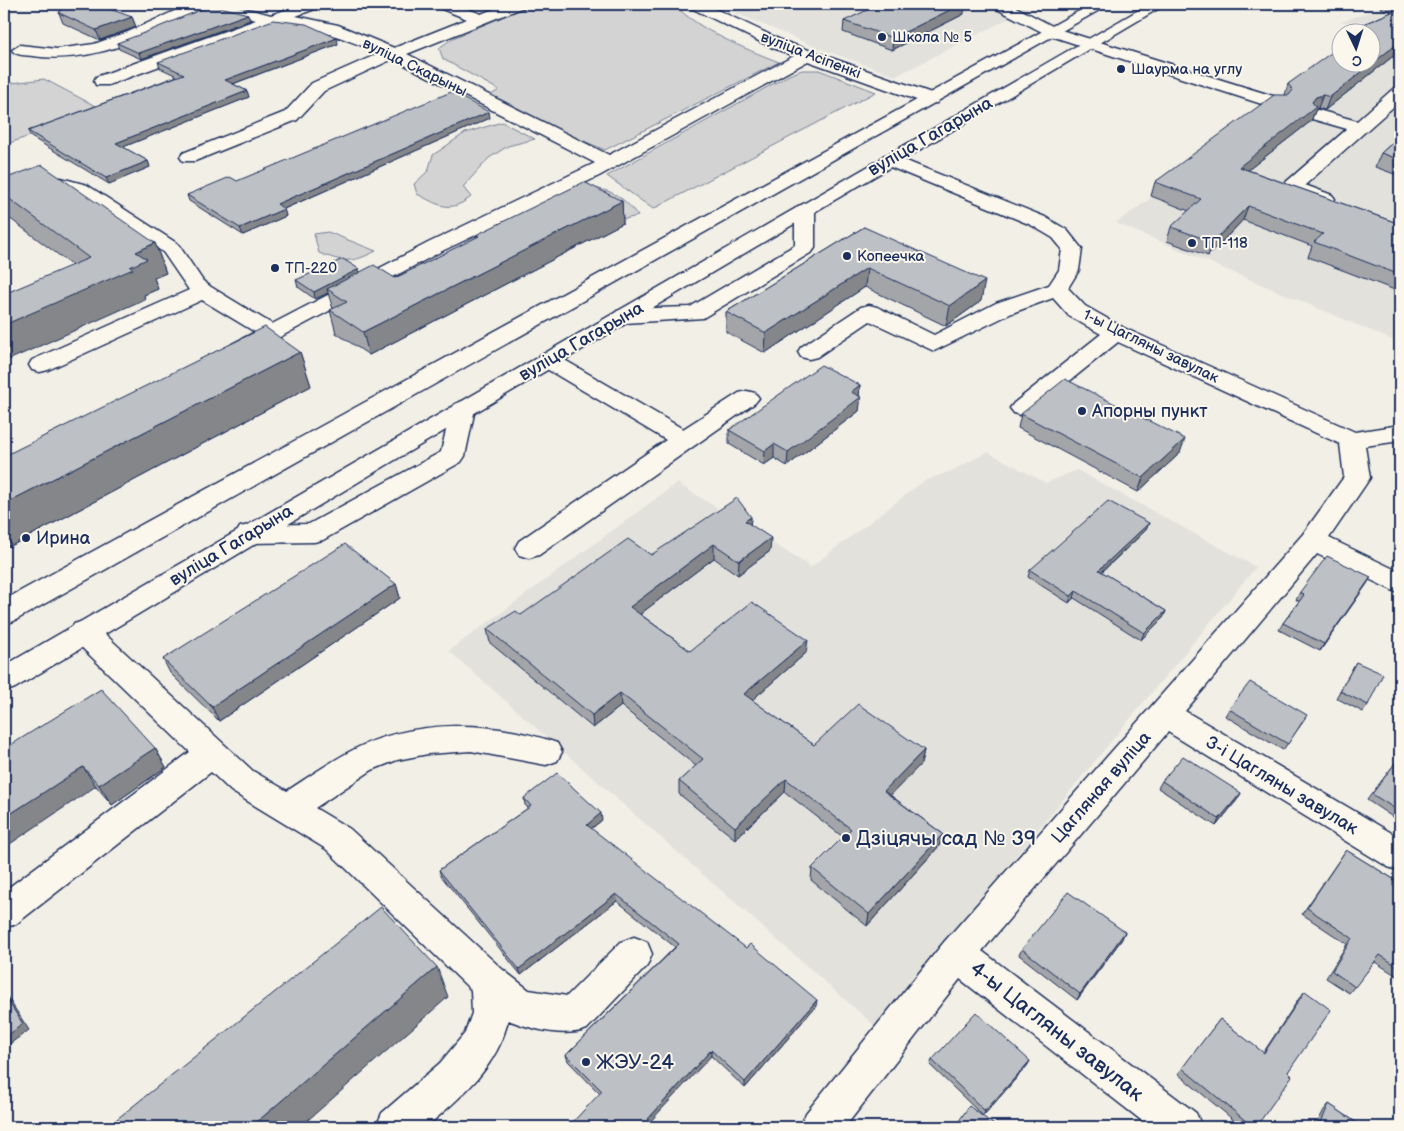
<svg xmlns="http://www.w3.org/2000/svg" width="1404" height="1131" viewBox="0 0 1404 1131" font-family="'Balsamiq Sans',sans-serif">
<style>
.built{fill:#e2e1dc}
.green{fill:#d2d3d2;stroke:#768198}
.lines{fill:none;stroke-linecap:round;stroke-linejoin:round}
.minor-casing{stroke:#1b2f5e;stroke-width:3}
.major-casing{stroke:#1b2f5e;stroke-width:3}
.minor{fill:#fbf7ec;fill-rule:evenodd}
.major{fill:#fbf7ec;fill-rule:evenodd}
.wall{fill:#a3a5a9;stroke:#1b2f5e}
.shaded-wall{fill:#848689;stroke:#1b2f5e}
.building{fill:#bdc0c4;stroke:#1b2f5e}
.poi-dot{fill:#1b2f5e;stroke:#fbf7ec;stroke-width:2}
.labels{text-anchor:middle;stroke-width:4;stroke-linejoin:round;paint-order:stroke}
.far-poi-label{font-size:15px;fill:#1b2f5e;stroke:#fbf7ec;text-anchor:start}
.far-street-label{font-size:15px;fill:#1b2f5e;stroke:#fbf7ec}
.street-label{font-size:18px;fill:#1b2f5e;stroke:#fbf7ec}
.poi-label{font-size:18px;fill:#1b2f5e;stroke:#fbf7ec;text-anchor:start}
.near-poi-label{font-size:21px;fill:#1b2f5e;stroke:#fbf7ec;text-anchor:start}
.near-street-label{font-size:21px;fill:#1b2f5e;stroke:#fbf7ec}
</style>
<rect width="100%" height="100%" fill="#f2efe6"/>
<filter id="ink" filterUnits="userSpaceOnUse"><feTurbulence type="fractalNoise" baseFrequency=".02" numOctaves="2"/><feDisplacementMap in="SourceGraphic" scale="10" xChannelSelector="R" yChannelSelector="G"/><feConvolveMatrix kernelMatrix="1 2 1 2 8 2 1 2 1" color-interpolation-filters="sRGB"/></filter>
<g filter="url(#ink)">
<g class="built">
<path d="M715,4H1037L896,76L816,47Z"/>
<path d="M1386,4H1400V24L1341,22L1380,8Z"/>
<path d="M1400,33V343L1116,223L1342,62H1372Z"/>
<path d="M988,452L1046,483L1077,470L1256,567L875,1026L449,651L677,483L811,567L924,481L951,471Z"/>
</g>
<g class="green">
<path d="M533,4H673C702,32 741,47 779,62L605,150L492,102L491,95L499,90L443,59L439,48L453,38Z"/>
<path d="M802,70H819L876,92L653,209L607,176L789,75Z"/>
<path d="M44,79L103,110L4,145V84Z"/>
<path d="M502,122L535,139L508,146L489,158L463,187L471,197C449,214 439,205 417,194L414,184L428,171L433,155L465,133Z"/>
<path d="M583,188C610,188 622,195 638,216L625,219L595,202Z"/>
<path d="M328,232L376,251C352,263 345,263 319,253L314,234Z"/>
</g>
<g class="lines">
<g class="minor-casing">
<g id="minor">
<path d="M190,4H228L271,15L302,4H322L320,7L296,16L338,25L394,48L467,19L437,7L435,4H455L481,14L506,4H526L524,7L407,54L609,155L794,56L771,47L689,7L687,4H705L783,41L937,95L939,99L937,103H925L808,61L599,176L442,251L248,354L240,356L232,354L229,349L232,344L255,332L202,300L48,370L40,372L32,370L29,365L32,360L189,290L163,252L73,193C55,188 45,197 29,193L26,189L29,185L61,178L87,185L178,244L203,281L211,287L272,324L428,243L595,163L393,59L324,91L297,120L195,161H183L180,157L183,153L285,112L312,83L380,53C340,37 318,27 274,24L108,85H96L94,81L96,77L256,20L207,7C154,35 94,65 33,56C26,55 16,56 12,50L20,45L57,49L94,44L128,32Z"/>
<path d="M991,4H1010L1058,29L1283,99L1286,103L1283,107H1271L1048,35L993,7Z"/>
<path d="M1400,87V101L1305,185L1332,195L1335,199L1332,203H1318L1285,191L1283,187L1285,183L1347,129L1312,119L1309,115L1312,111L1318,110L1357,121L1394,88Z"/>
<path d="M889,154L1045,217L1067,230L1082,249L1079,270L1068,288L1085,306L1124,328L1355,432L1400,425V441L1365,446L1370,478L1329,538L1400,572V594L1317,554L1185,711L1400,838V871L1388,867L1168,732L982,951L1196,1113L1202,1127H1150L960,979L845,1127H800L806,1113L944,942L1303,534L1344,477L1340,444L1118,342L1030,413L1022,416L1014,413L1010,408L1014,403L1101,334L1069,316L1053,298L1012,313L934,351L870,321L817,357L809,359L801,357L798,352L801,347L861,307L869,305L877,307L934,335L996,303L1049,285L1059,270L1062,249L1053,238L1031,225L883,164L880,160L883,156Z"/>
<path d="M805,204L812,206L815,210V248L812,252L703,318L625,323L617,321L614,316L617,311L625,309L690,307L795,245V210L798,206Z"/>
<path d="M548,353L556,355L683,429L739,393L747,391L755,393L759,398L755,403L539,555L529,558L519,555L515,548L519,541L666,440L540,365L537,360L540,355Z"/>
<path d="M463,401L471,404L475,409L465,456L461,462L323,540L314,542L249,543L240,541L236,534L240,527L249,525L309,524L441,452L451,409L455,404Z"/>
<path d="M84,621L94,624L253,771L287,791C307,778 327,764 349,752C411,718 492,720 557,743L562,752L557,761L546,765L471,751L428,754L397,760L372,770L315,808L350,829L502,969L529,990L567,996L621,942L634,937L647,942L652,954L647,966L587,1029C565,1038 531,1029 508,1020C498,1067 461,1097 426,1127H376L382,1113L440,1063L465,1033L472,1013L471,990L326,849L231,791L211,772L16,924L4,928V891L190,752L74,640L70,632L74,624Z"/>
</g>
</g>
<g class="major-casing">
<g id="major">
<path d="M1092,4H1110L14,621L4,624V600Z"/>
<path d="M1149,4H1166L395,460L15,688L4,692V666Z"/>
</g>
</g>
<use href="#minor" class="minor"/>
<use href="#major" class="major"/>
</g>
<g class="wall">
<path d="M1382,4H1400V59L1392,57L1325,110L1318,108L1316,109L1311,121L1248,170L1400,224V292L1308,257L1312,246L1243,220L1208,256L1167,241L1171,227L1189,211L1151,196L1155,182L1285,95L1288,84L1372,32H1344L1392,12L1380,8Z"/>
<path d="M59,13L132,17L136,27L100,40L63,23Z"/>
<path d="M964,14L892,50L843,32L844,21Z"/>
<path d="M250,20L141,59L119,49L117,43Z"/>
<path d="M338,44L233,84L247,91L249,97L123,147L148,161L150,167L109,184L31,137L28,131L177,76L160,68L158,62Z"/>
<path d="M490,118L284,209L286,216L243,235L189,201L187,195Z"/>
<path d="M1400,136V176L1375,167L1381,153Z"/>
<path d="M4,179L155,243L166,273L154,278L158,289L144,295L145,299L72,265L4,214Z"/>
<path d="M622,201L623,223L369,355L336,333L330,310L333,309L328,293L315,299L298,287L296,280L360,272L395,278L476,238V235Z"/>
<path d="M864,227L981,301L946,326L865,287L765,353L726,332V312Z"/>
<path d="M300,352L311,386L9,547L4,541V456Z"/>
<path d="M860,385L859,396V411L787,466L774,458L764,465L729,444V430Z"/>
<path d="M1021,414L1180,453L1138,492L1018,428Z"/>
<path d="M751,517L750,524L770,551L738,575L714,558L640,614L690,651L806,653L752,700L814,745L924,750L921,764L890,795L943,834L939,846L867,926L811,880L812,868L843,837L785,792L735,839L679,794V781L696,766L621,706L593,728L490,643L487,629L521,615L651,555Z"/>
<path d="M1149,523L1146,530L1102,572L1166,611L1163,618L1141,640L1074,598L1069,603L1028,577L1030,570Z"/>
<path d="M1371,577L1320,651L1279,630L1283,623L1299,601L1296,600L1300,592Z"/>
<path d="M396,584L400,598L219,721L170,673L163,659Z"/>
<path d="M1356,662L1368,705L1363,712L1336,698Z"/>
<path d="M1229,709L1303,722L1283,750L1225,716Z"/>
<path d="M155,748L166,767L112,805L96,786L4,749Z"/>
<path d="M1399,758L1400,759V822L1367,800Z"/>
<path d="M1162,781L1241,793L1237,800L1216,826L1158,788Z"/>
<path d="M524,798L602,820L591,829L816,1006L745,1088L711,1056L600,1094L568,1061L566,1055L675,947L617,901L521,975L441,876L439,870L528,808L525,805Z"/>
<path d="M1346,850L1400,883V978L1375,962L1349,993L1326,978L1347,944L1302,914Z"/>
<path d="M1122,939L1077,1000L1019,955L1022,949Z"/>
<path d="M1305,991L1288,1072L1256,1127H1242L1178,1074L1220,1019L1263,1053L1300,997Z"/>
<path d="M932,1060L1030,1061L1027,1066L983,1116L930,1065Z"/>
<path d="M1329,1104L1363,1127H1315L1324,1110Z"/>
</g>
<g class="shaded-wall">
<path d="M962,4H965L964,14L892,50L893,38Z"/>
<path d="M248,14L250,20L141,59L139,53Z"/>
<path d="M132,17L136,27L100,40L96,30Z"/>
<path d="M337,38L338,44L227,86L225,80Z"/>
<path d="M1397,44L1392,57L1325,110L1330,97Z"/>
<path d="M247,91L249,97L118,149L116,143Z"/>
<path d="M1323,95L1318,108L1316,109L1311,121L1234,181L1239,167L1312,102L1316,97Z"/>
<path d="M489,112L490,118L279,211L277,204Z"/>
<path d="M148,161L150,167L109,184L106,178Z"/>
<path d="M622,201L623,223L369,355L363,332Z"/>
<path d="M1248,206L1243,220L1208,256L1213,242Z"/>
<path d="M284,209L286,216L243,235L240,228Z"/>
<path d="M155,243L166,273L154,278L158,289L144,295L145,299L4,362V325L130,267L136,252Z"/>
<path d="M867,268L865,287L765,353L766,333Z"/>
<path d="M359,269L361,276L327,289L328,293L315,299L314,292Z"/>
<path d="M985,281L981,301L946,326L950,306Z"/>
<path d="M300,352L311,386L9,547L4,537V504Z"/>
<path d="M860,385L859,398L861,397L859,411L787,466L788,452L851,392Z"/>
<path d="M1185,439L1180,453L1138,492L1143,478Z"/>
<path d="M774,444V458L764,465L765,451Z"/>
<path d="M751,517L750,530L745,521Z"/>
<path d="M1149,523L1146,530L1096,577L1099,570Z"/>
<path d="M771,538L770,551L738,575L739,561Z"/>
<path d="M714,544V558L631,621L630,607Z"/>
<path d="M1371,577L1367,584L1320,651L1324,644Z"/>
<path d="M396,584L400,598L219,721L212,707Z"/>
<path d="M1076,591L1074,598L1069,603L1071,596Z"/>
<path d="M1166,611L1163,618L1141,640L1144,633Z"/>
<path d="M808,640L806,653L744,707V694Z"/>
<path d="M620,693L621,706L593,728L592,715Z"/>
<path d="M155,748L166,767L112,805L99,785Z"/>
<path d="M924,750L921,764L882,804L884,791Z"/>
<path d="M83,767L96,786L4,848V818Z"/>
<path d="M786,779L785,792L735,839V827Z"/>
<path d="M1241,793L1237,800L1216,826L1219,819Z"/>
<path d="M601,813L602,820L587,832V825Z"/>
<path d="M943,834L939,846L867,926L869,914Z"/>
<path d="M616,894L617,901L521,975L519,969Z"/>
<path d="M1125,932L1122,939L1077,1000L1080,994Z"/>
<path d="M437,967L448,997L300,1127H251Z"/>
<path d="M4,992L29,1030L4,1048Z"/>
<path d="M817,1000L816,1006L745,1088V1082Z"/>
<path d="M711,1050V1056L648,1124V1119Z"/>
<path d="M1030,1061L1027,1066L983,1116L985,1111Z"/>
</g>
<g class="building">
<path d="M63,4H96L132,17L96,30L59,13Z"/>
<path d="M880,4H962L893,38L844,21Z"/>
<path d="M1387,4H1400V7Z"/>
<path d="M212,5L248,14L139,53L117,43L144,33Z"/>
<path d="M1399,9H1400V45L1397,44L1330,97L1323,95L1316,97L1312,102L1316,107L1239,167L1400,224V275L1314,242L1323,234L1248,206L1213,242L1171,227L1201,199L1155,182L1274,95H1289L1293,90L1288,84L1342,45V62H1372V32H1345Z"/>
<path d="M273,20L306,24L337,38L225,80L247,91L116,143L148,161L106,178L28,131L184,74L158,62Z"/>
<path d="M451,92L489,112L277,204L284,209L240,228L187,195L230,177L237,181Z"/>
<path d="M1400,136V160L1381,153Z"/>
<path d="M42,165L155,243L136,252L147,259L130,267L133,269L4,325V294L89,258L4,195V179Z"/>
<path d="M584,182L622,201L363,332L330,310L347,302L327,289L374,265L395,278L479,236L476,235Z"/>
<path d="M864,227L985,281L950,306L867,268L766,333L726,312Z"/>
<path d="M343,259L359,269L314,292L296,280Z"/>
<path d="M265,327L300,352L4,504V456Z"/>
<path d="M821,365L860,385L851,392L861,397L788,452L774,444L765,451L729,430Z"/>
<path d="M1065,379L1185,439L1143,478L1021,414Z"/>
<path d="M737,498L751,517L745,521L771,538L739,561L714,544L630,607L690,651L752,602L808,640L744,694L814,745L858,704L924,750L884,791L943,834L869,914L812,868L851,829L786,779L735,827L679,781L703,759L620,693L592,715L487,629L516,611L521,615L628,539L651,555Z"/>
<path d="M1108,501L1149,523L1099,570L1166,611L1144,633L1076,591L1071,596L1030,570Z"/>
<path d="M345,544L396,584L212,707L163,659Z"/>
<path d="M1327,556L1371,577L1324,644L1283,623L1304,595L1300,592Z"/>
<path d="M1356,662L1383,674L1368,705L1340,691Z"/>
<path d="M1250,682L1307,715L1288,744L1229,709Z"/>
<path d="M101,689L155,748L99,785L83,767L4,818V749Z"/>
<path d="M1183,756L1241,793L1219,819L1162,781Z"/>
<path d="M1399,758L1400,759V812L1372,794Z"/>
<path d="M557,773L601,813L587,825L746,948L750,944L817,1000L745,1082L711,1050L648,1119L656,1127H568L602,1091L566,1055L679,944L616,894L519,969L439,870L531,806L524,798Z"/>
<path d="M1346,850L1400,883V968L1380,955L1355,987L1332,971L1352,938L1307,908Z"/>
<path d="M1068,892L1125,932L1080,994L1022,949Z"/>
<path d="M381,907L437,967L251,1127H107Z"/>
<path d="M1305,991L1331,1010L1288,1072L1292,1076L1256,1127H1253L1182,1068L1220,1019L1264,1053Z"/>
<path d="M4,995L23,1024L4,1038Z"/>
<path d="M976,1012L1030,1061L985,1111L932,1060Z"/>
<path d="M1329,1104L1363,1127H1319Z"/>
<path d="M969,1106L997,1127H955Z"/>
</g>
</g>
<g class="poi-dot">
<circle cx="882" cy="37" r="5"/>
<circle cx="1121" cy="69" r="5"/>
<circle cx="1192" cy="243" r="5"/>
<circle cx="847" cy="256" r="5"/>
<circle cx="275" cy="268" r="5"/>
<circle cx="1082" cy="411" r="5"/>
<circle cx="26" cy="538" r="5"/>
<circle cx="846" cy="838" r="5"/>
<circle cx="586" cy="1062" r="5"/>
</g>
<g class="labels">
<g class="far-poi-label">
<text x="892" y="42">Школа № 5</text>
<text x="1131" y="74">Шаурма на углу</text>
<text x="1202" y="248">ТП-118</text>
<text x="857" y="261">Копеечка</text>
<text x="285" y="273">ТП-220</text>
</g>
<g class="far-street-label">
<text transform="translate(811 55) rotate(21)" y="5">вуліца Асіпенкі</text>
<text transform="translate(415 67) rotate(26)" y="5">вуліца Скарыны</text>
<text transform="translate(1151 346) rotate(26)" y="5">1-ы Цагляны завулак</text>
</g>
<g class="street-label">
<text transform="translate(930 136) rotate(-30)" y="6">вуліца Гагарына</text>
<text transform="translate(581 341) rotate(-30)" y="6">вуліца Гагарына</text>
<text transform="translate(231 545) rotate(-31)" y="6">вуліца Гагарына</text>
<text transform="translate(1282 785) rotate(31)" y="6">3-і Цагляны завулак</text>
<text transform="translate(1101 787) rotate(-49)" y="6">Цагляная вуліца</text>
</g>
<g class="poi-label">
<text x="1092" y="417">Апорны пункт</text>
<text x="36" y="544">Ирина</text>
</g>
<g class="near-poi-label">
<text x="856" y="845">Дзіцячы сад № 39</text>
<text x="596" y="1069">ЖЭУ-24</text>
</g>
<g class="near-street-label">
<text transform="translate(1057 1031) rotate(38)" y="7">4-ы Цагляны завулак</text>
</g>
</g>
<rect width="1404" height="1131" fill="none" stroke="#fbf7ec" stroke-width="20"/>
<rect x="10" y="10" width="1384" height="1111" fill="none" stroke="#1b2f5e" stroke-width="2" filter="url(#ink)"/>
<g transform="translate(1356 48) rotate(176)"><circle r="24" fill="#fbf7ec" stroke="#a1a7b3"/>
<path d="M0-4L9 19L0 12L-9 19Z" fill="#1b2f5e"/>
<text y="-8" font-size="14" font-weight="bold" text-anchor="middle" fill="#1b2f5e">С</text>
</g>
</svg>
